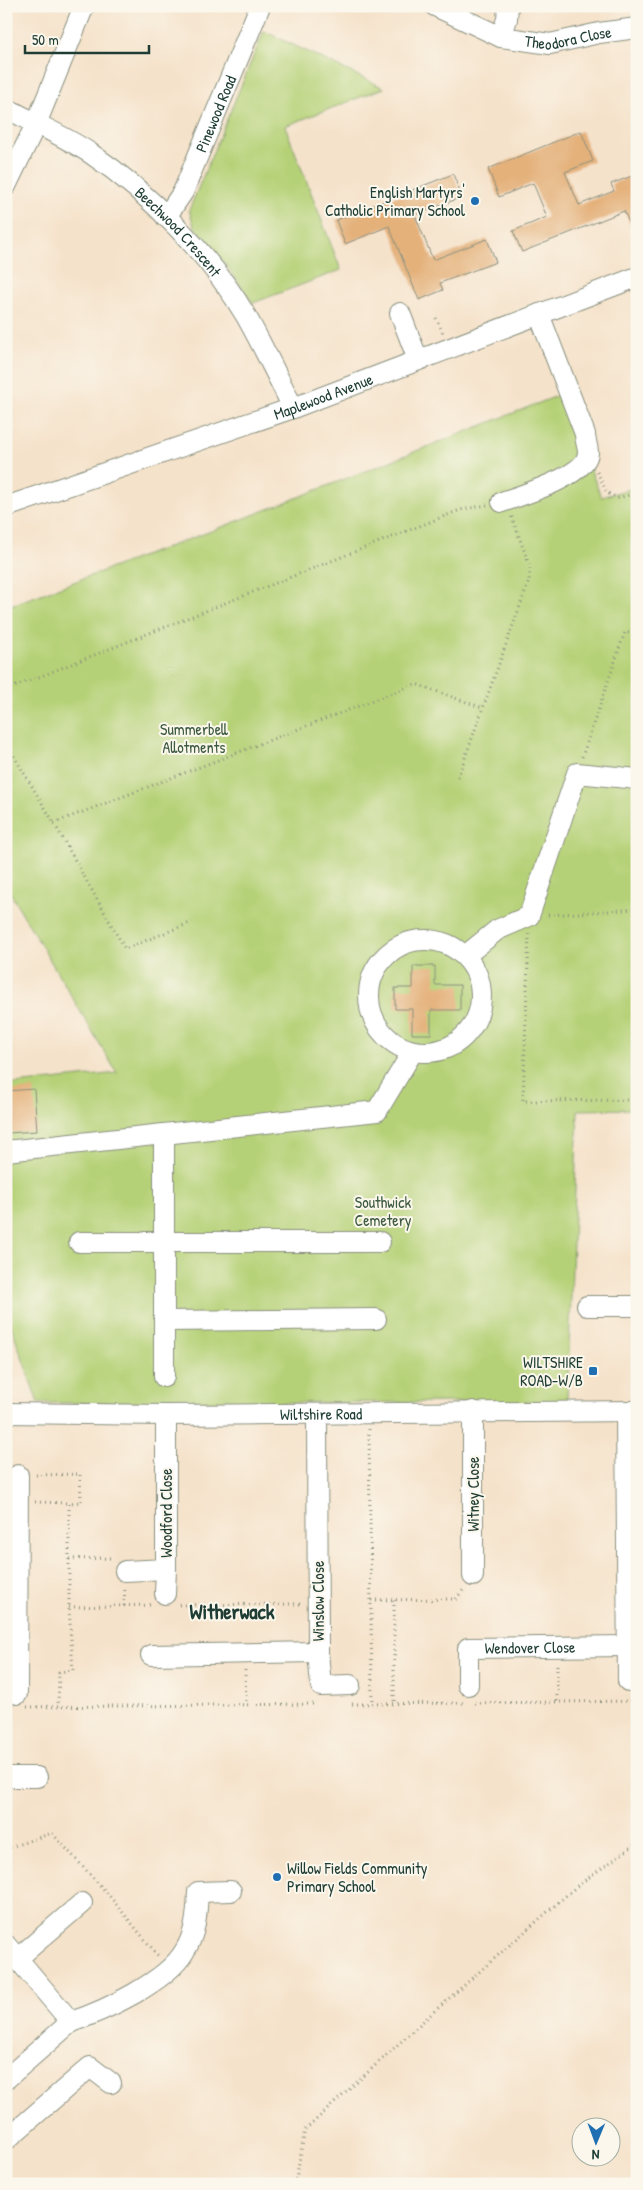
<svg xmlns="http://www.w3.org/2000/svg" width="643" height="2190" viewBox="0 0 643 2190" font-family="'Patrick Hand',sans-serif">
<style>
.green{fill:#b5d177;stroke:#6a8756}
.building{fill:#e4b17a}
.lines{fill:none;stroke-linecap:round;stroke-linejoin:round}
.minor-casing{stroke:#8a907f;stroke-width:22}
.path{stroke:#8a907f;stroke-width:3;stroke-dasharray:1 4;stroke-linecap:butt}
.minor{stroke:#fff;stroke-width:20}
.poi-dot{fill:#1f6fb2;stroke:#fbf7ec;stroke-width:2}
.labels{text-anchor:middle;stroke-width:4;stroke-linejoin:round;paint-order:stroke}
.street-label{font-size:16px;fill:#1f3d34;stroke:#fbf7ec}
.poi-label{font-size:16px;fill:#1f3d34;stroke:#fbf7ec;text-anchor:end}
.park-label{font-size:16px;fill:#3d5b41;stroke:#fbf7ec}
.district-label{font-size:21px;font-weight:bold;fill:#1f3d34;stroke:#fbf7ec}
</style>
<rect width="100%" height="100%" fill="#fbf7ec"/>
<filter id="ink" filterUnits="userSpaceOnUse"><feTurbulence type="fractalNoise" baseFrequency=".02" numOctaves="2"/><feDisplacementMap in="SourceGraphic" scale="10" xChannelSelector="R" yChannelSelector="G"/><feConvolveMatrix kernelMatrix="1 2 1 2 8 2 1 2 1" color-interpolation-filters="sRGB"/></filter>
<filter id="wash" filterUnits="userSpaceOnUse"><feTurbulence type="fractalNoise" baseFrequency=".0096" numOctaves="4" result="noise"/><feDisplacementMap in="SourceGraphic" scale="20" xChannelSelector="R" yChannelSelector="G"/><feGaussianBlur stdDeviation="1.12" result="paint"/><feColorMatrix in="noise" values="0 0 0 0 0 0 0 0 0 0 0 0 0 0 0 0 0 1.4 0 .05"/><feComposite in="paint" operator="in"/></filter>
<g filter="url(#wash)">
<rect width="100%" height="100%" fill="#f5e2ca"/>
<g class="green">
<path d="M264,31L384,88L285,126L341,270L253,303L228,268L194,226L189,210Z"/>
<path d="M562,394L601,497L637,487V1109L578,1110L567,1402L38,1403L6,1311V1085L117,1073L6,886V607L230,524Z"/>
</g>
<g id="blocks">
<g class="building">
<path d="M581,131L593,161L565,172L579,205L614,191L611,184L637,174V240L624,211L522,252L513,231L547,217L533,183L499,197L488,169Z"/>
<path d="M453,174L462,197L415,215L433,260L487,239L496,262L440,283L443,290L419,300L389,226L345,244L336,220Z"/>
<path d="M413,966H435V985H460V1010H431V1034H412V1009H395V988H413Z"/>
<path d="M34,1089L37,1131L8,1133L6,1091Z"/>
</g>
</g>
</g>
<g filter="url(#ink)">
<use href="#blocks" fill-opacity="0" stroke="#8a907f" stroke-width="1"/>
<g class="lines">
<g class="minor-casing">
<g id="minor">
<path id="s1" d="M435,6L501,37L550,44L599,33L637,28"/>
<path d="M501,37L507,19L508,6"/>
<path id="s2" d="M6,108C34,123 64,136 90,153C148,192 211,256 246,316C263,346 278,377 293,408"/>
<path d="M6,186L36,124L84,6"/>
<path id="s3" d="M166,217L183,192L260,6"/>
<path d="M400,313L418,360"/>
<path d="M502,502C522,495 586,476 588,453C588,447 585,440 585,434L539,314"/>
<path id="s4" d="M6,507L293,408L637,277"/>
<circle cx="425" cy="996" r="56"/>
<path d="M465,956L497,930L529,916L577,773L637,779"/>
<path d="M164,1134V1377"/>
<path d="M6,1151L377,1111L413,1051"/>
<path d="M79,1242H380"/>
<path d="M587,1306H637"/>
<path d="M164,1321L376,1319"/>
<path d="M473,1411V1576"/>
<path d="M626,1411L628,1681H637"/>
<path id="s5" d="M6,1413L166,1415L637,1411"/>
<path d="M125,1571L166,1569V1415"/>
<path d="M165,1594L166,1569"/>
<path d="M318,1652L321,1686L350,1685"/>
<path d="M151,1655L318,1652L317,1414"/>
<path id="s6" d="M468,1685V1648L627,1646"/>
<path d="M17,1694L18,1475"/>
<path d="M6,1777H37"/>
<path d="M6,1945L71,2022L6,2079"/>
<path d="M18,1958L82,1903"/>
<path d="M71,2022C104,2011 166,1982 184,1952C196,1934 197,1913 198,1892L231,1891"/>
<path d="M6,2140L90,2067L111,2083"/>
</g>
</g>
<g class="path">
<path d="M436,318L443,333"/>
<path d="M597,472L607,493L618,498L637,493"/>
<path d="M6,690L460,510L487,505"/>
<path d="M6,743L54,823L125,949L192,922"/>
<path d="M582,757L625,632L637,635"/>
<path d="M458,777L529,581L530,567L511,515"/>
<path d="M54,823L416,684L483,708"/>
<path d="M548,915L637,909"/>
<path d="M529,934L523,1101L637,1100"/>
<path d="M369,1429L372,1703"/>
<path d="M36,1475L80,1474L81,1502L69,1503"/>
<path d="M35,1502L69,1503V1607L73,1670L59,1672L58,1707"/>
<path d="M69,1559L112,1558"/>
<path d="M371,1600L456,1599L463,1590"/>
<path d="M394,1600V1703"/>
<path d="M179,1605L300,1604"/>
<path d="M124,1606L125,1586"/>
<path d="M69,1607L153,1605"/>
<path d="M557,1665V1702"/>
<path d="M245,1670L246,1705"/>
<path d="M475,1703L636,1701"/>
<path d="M352,1704L464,1703"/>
<path d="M27,1707L316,1704"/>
<path d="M6,1846L8,1848L52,1833L107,1893L159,1957"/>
<path d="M295,2184L305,2130L429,2016L577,1886L637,1843"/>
</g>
<use href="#minor" class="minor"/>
</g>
</g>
<g class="poi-dot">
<circle cx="475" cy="201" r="5"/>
<rect x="588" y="1366" width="10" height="10" rx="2.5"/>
<circle cx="277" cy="1877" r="5"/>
</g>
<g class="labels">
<g class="street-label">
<text dy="6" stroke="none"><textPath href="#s1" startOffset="141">Theodora Close</textPath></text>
<text dy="6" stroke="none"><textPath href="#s3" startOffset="115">Pinewood Road</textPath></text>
<text dy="6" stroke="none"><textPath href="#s2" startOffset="214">Beechwood Crescent</textPath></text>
<text dy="6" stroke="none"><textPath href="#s4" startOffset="336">Maplewood Avenue</textPath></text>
<text dy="6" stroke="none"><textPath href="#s5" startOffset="315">Wiltshire Road</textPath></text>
<text transform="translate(473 1494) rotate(-90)" y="6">Witney Close</text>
<text transform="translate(166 1513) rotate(-90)" y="6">Woodford Close</text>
<text transform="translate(318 1601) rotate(-90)" y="6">Winslow Close</text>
<text dy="6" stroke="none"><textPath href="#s6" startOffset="99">Wendover Close</textPath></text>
</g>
<g class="poi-label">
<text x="465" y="198">English Martyrs'<tspan x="465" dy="18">Catholic Primary School</tspan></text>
<text x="583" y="1368">WILTSHIRE<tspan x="583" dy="18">ROAD-W/B</tspan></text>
<text x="287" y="1874" text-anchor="start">Willow Fields Community<tspan x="287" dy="18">Primary School</tspan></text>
</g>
<g class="park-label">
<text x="194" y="735">Summerbell<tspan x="194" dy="18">Allotments</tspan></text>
<text x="383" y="1208">Southwick<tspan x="383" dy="18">Cemetery</tspan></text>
</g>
<g class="district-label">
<text x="232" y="1619">Witherwack</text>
</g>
</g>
<rect width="643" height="2190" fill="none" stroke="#fbf7ec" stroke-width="25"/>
<g transform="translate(596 2142) rotate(181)"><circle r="24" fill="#fbf7ec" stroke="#a3ada2"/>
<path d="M0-4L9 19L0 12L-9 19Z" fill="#1f6fb2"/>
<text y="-8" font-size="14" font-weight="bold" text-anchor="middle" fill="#1f3d34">N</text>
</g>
<path d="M25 45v8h124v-8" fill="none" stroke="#1f3d34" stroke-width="2.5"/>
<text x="32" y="45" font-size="15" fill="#1f3d34" stroke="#fbf7ec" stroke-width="4" paint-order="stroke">50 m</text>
</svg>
